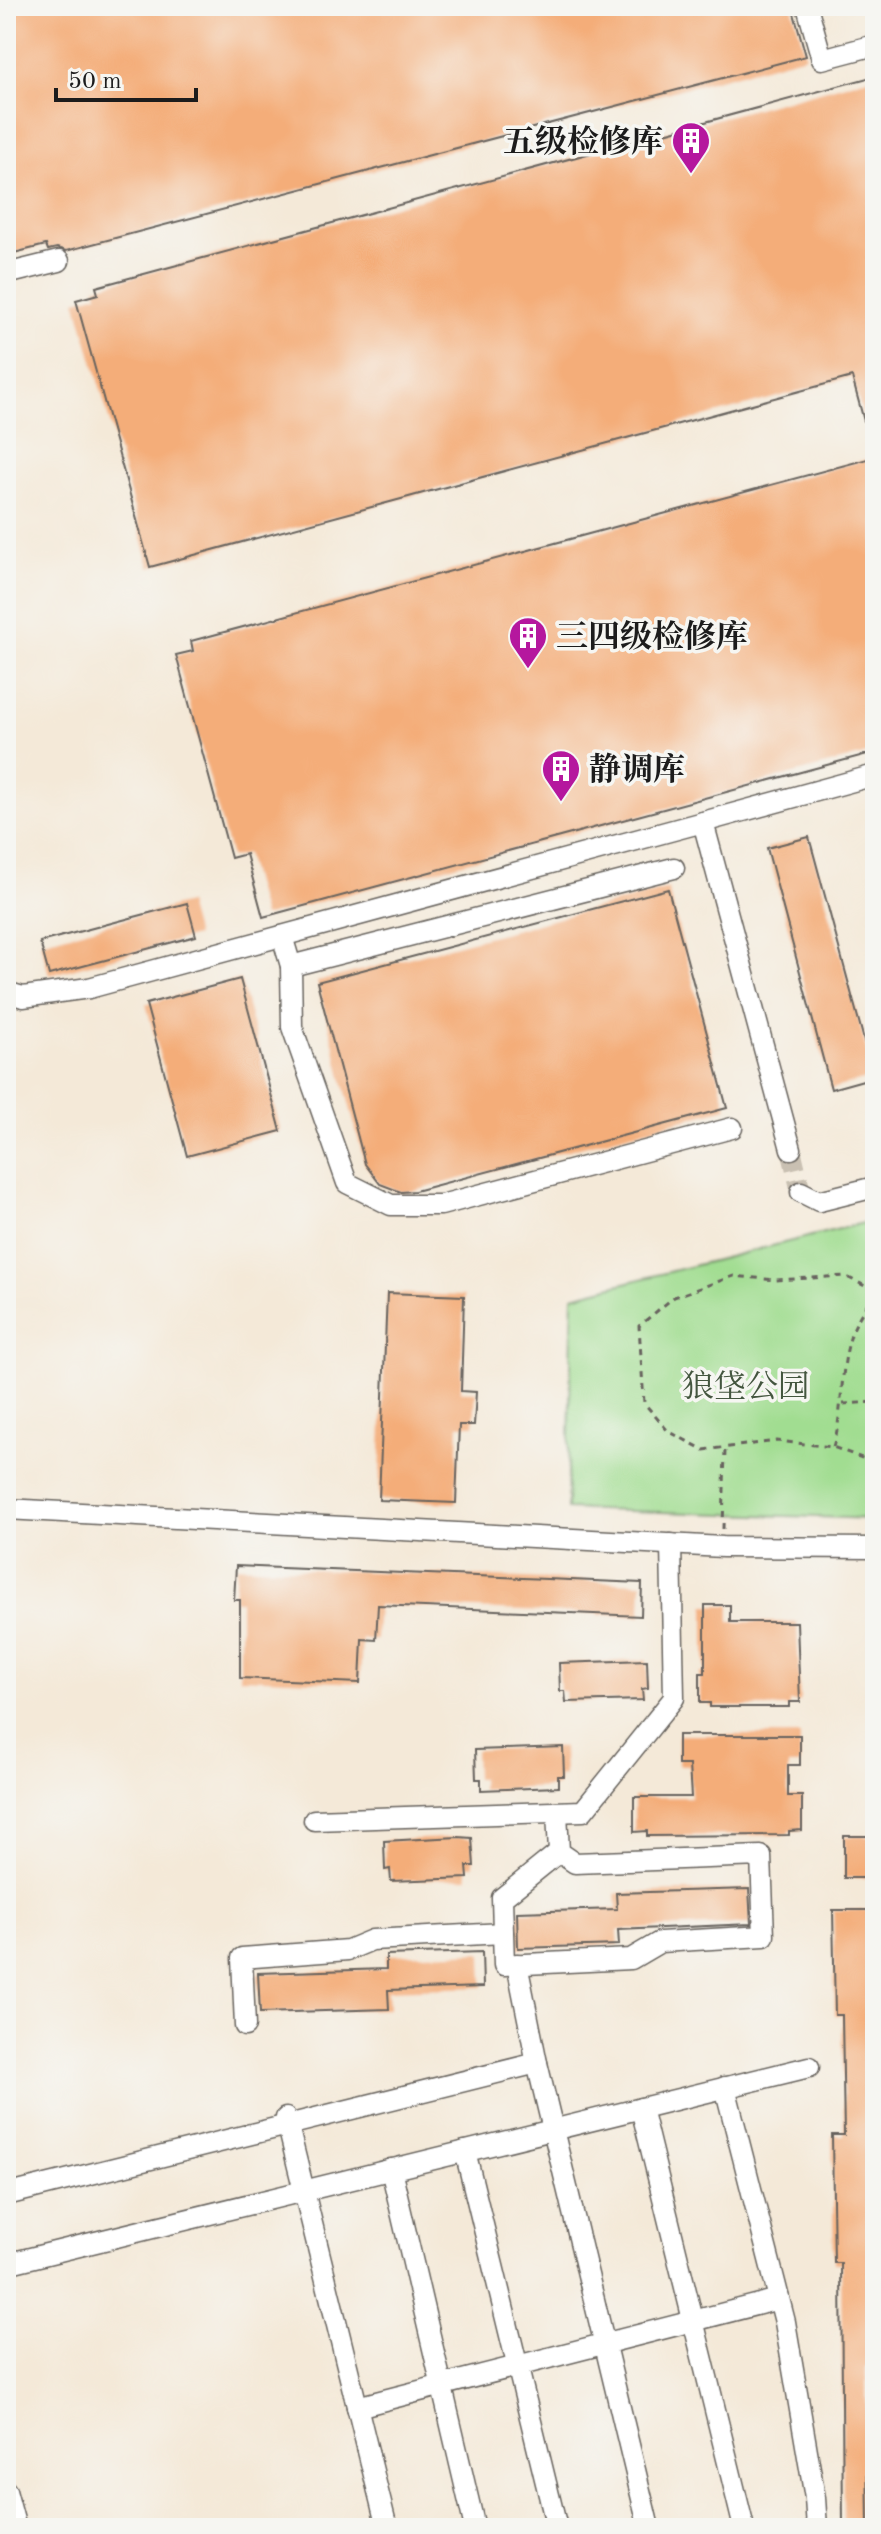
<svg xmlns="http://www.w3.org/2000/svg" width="881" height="2534" viewBox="0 0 881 2534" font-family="'Old Standard TT','Noto Serif SC',serif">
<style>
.green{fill:#a1dd91;stroke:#5e7c56;stroke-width:2}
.building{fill:#f4ad79}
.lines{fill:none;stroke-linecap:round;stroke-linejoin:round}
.minor-tunnel{stroke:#c9c0b2;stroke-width:20;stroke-dasharray:20 10;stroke-linecap:butt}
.minor-casing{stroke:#68645e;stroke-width:23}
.path{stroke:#68645e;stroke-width:3;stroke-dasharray:6 6;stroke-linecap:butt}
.minor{stroke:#fff;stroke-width:20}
.labels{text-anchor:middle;stroke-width:7;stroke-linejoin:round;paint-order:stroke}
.poi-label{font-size:32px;font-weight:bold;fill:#1c1c1c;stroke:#f6f6f2;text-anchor:start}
.park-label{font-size:32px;fill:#44563f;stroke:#f6f6f2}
</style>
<rect width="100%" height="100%" fill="#f6f6f2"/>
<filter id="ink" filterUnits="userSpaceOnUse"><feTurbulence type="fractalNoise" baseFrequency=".0125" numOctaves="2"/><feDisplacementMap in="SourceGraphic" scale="16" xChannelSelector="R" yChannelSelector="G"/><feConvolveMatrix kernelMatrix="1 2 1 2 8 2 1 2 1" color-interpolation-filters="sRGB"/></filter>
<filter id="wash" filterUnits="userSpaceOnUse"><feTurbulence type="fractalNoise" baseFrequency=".006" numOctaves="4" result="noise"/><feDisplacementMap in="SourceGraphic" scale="32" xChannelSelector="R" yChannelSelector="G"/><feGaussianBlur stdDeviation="1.8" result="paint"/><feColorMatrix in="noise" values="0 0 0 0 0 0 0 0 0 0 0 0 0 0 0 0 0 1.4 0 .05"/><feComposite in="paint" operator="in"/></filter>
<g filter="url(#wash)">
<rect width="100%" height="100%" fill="#f4e9d8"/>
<path class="green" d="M875,1220V1519L567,1509L573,1296Z"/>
<g id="blocks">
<g class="building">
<path d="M6,6H792L806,56L66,251L57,248L48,250L46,245L6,255Z"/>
<path d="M875,76V371L870,373L875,392V442L870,443L852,377L150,567L76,300L98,294L96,287Z"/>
<path d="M875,457V752L263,917L246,854L231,858L176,655L193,651L191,641Z"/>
<path d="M809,837L874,1077L831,1089L767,848Z"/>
<path d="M668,889L727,1108L415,1191L401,1192L380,1184L365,1164L317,982Z"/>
<path d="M187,903L196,936L49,975L40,942Z"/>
<path d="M240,979L281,1131L187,1156L146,1004Z"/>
<path d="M387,1293L464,1296L461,1391L476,1392L474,1425H459L456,1503L379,1500Z"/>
<path d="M236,1566L642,1583L641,1616L378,1605L376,1640L362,1639L360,1683L240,1678V1600H234Z"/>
<path d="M705,1605H730V1622H797L800,1702H789V1707H710V1703H700V1673H705Z"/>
<path d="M647,1660L648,1688L642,1689L643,1700L566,1702L565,1691H560L559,1663Z"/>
<path d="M678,1735H800V1765H788V1796H802V1830L789,1831V1835L647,1836V1831L634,1832V1797H691L689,1765H678Z"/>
<path d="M563,1747L564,1776H558V1787L481,1790V1779H476L475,1750Z"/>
<rect x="844" y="1836" width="31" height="42"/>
<path d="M458,1837L472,1838L474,1866H467L468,1878L391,1881L390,1869L385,1870L384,1841Z"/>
<path d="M749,1889L751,1924L618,1930L619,1945L518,1948L517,1912L617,1909L616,1893Z"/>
<path d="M833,1910H875V2365L866,2366L868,2528H843L841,2263H834L832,2135H844L842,2015H835Z"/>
<path d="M482,1952L483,1987L388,1990L389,2009L260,2013L258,1973L386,1969V1955Z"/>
</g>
</g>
</g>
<g filter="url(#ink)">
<use href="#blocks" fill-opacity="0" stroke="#68645e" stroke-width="2"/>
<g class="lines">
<path class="minor-tunnel" d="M791,1149L801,1192"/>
<g class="minor-casing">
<g id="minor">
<path d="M807,6L822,59L875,45"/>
<path d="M6,274L59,261"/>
<path d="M703,822L875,775"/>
<path d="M282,936L291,966L292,1027L347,1183L391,1205H441L732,1128"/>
<path d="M291,966L674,868"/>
<path d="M6,992L23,997L89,988L703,822L791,1149"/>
<path d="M801,1192L819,1201L875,1187"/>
<path d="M6,1509L723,1547L875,1548"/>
<path d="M557,1812L559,1852L575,1863L761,1856L764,1936L660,1942L631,1959L504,1965L502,1898L559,1852"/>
<path d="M314,1820L583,1811L674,1698L671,1544"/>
<path d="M517,1964L537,2063L649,2528"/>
<path d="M245,2026L242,1958L348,1950L372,1940L503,1933"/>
<path d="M725,2087L785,2322L815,2498L817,2528"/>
<path d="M641,2108L744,2528"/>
<path d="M286,2118L387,2528"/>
<path d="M465,2151L557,2528"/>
<path d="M391,2169L475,2528"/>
<path d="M6,2195L537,2063"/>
<path d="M6,2264L809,2067"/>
<path d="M357,2407L779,2299"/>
<path d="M6,2491L16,2528"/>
</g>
</g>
<g class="path">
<path d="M875,1291L845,1276L776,1280L734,1276L674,1297L639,1326L644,1403L668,1431L704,1450L777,1441L833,1447L875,1463"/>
<path d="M843,1404L875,1402"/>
<path d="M833,1447C844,1410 839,1372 851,1335C856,1320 867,1305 875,1291"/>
<path d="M723,1529L725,1449"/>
</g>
<use href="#minor" class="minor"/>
</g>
</g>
<defs>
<g id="building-pin" transform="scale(2)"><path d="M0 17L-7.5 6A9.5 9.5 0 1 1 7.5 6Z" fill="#b5179e" stroke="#f6f6f2"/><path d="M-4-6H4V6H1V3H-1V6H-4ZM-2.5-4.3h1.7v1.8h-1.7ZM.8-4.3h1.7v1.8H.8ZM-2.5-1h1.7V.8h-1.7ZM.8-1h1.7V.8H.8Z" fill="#fff"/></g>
</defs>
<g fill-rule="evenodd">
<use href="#building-pin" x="691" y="141"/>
<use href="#building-pin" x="528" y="636"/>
<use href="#building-pin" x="561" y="769"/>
</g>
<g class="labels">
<g class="poi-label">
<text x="663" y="152" text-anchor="end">五级检修库</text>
<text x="556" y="647">三四级检修库</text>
<text x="589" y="780">静调库</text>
</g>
<g class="park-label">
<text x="746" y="1397">狼垡公园</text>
</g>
</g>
<rect width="881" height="2534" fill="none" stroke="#f6f6f2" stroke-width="32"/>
<path d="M56 88v12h140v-12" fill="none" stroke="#1c1c1c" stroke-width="4"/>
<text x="68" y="88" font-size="24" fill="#1c1c1c" stroke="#f6f6f2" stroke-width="6" paint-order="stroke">50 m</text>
</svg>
